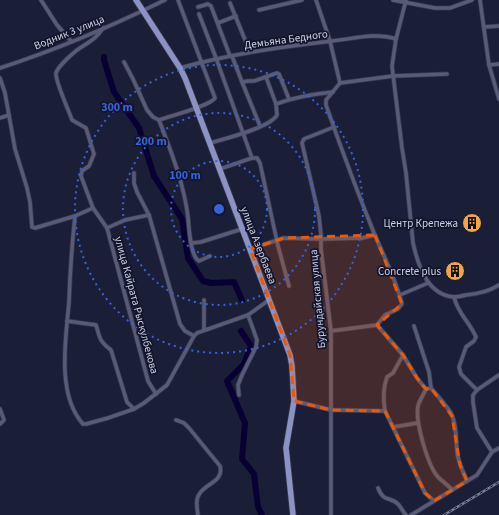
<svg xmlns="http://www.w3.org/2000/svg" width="499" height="515" viewBox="0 0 499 515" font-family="'Source Sans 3',sans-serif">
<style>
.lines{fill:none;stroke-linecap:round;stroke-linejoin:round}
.river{stroke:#080033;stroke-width:6}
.minor-casing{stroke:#37374c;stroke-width:5}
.primary-casing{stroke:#37374c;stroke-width:7}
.minor{stroke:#575b78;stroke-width:3.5}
.primary{stroke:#8b92c4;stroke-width:5.5}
.rail-casing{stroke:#7a7d92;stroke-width:2.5}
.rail{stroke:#12152c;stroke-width:1;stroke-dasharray:3;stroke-linecap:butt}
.marked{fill:#e8590c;fill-opacity:0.2;stroke:#e8590c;stroke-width:3;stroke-dasharray:8 5;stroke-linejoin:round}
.ring{fill:none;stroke:#3862da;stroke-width:2;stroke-dasharray:2 4}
.labels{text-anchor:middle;stroke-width:3.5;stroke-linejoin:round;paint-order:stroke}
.street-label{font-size:11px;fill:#ced1e2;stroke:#12152c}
.poi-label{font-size:11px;fill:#ced1e2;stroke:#12152c;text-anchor:end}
.centre{fill:#3862da;stroke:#12152c;stroke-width:2}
.ring-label{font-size:12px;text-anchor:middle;font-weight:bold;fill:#3862da;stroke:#12152c;stroke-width:3.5;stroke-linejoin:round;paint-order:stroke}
</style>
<rect width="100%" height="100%" fill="#1b1e37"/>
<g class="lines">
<g class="river">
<path d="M104,57V60L114,92L139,128L154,176L182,219L188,258L203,281L211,283L234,282L242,300"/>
<path d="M241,331L251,346L244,364L227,381L245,423L242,459L254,474L258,507L262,515"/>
</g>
<g class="minor-casing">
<g id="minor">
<path d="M41,0L57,25L71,41"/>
<path d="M316,0L330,41L340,83L326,100V105C341,148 357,191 374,233C384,257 396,279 402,304L398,309L385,315L377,325L331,331"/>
<path d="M393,0L435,8H450L472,0"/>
<path d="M406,0L396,39L392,66L402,148L406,173L413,243C418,265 427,295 454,297C458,297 462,296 466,295C478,294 488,292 499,285"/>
<path d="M480,0L489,65L499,99"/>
<path d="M230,3L250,52"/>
<path d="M198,7L208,4L211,6L230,56"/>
<path d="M259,10L302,0"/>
<path d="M199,14L216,58L252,158"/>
<path d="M218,23L236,16"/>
<path d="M484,27L499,26"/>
<path d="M103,28C97,38 89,42 80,48C74,52 58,66 56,73C55,81 69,111 72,120L86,128L94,154L89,166L82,171L81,176L93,208L107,228L148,381L156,394"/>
<path d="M232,56L242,82L260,126"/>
<path d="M124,62L133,79L147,110L153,117L159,120C171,151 184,184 188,217C189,227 190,256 199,261L210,256"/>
<path d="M489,65L499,64"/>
<path d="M0,68C56,50 112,26 165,0"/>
<path d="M180,68C230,54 280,47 332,41C352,39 376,32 396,39"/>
<path d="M266,77L276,104"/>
<path d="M0,78L5,93L15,149L27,188L30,202L32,227L35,228L75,216"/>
<path d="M242,82L248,81H254L277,73L279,74L289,99"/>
<path d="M340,83L393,76L447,74"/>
<path d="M0,118L9,115"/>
<path d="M159,120C170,116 210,106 215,98L178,0"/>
<path d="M210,143C224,139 270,128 277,115L276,104C295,97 313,94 333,92"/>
<path d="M220,169L252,158H257L260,163L278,246L289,286"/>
<path d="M134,173V183L137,192L149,215L180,324L185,331L194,336"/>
<path d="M93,208L75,216C72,244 70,273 69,302C66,338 56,394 83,424H86L108,418L134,409L144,403L167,385L194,336L197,333L248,315L269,300"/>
<path d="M107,228L125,220L149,215"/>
<path d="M192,243L201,242L242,229"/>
<path d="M250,249L284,238L321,239L362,238L375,235"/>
<path d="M400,295L428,283"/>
<path d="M454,297C458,314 469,321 476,337L474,341L466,347L459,367L461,374L477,390"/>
<path d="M67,321L96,325C100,338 99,341 111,350L127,402L134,409"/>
<path d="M377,325L403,355L417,378L426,389"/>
<path d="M414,326L429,372L431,388"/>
<path d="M204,330V300"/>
<path d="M403,355L393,373L387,377C383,388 383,399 385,411L425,493L434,501"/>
<path d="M239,395L238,385L242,375L256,347L257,340L248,315"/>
<path d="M294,401L331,410L385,411"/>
<path d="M0,409L4,420L0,424"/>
<path d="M176,420L184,423L189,428L220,466C224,481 207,483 200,493C195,499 197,508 198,515"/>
<path d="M393,427L418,423"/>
<path d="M492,452L477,428L473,402V395L477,390L499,375"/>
<path d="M378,488C384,503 390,496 398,504C401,507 403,512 406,515"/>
<path d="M452,490C448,485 443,482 438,477C428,466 415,422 418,406C419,401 424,394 426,389L431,388C437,396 447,405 452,415C457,427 456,439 457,451C458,462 463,471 467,481"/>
<path d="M331,515V331L321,249V235L319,216L302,143L304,139L334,127"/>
<path d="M411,515L477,475L492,452L499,448"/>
</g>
</g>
<g class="primary-casing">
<path id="primary" d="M136,0L180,68L185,78L290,355L292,366L294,401L286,448L293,515"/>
</g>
<use href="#minor" class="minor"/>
<use href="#primary" class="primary"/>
<g class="rail-casing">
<path id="rail" d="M444,515L499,482"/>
</g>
<use href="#rail" class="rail"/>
</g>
<path class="marked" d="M375,235L402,304L377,325L403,355L417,378L426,389L431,388L452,416L460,465L467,481L434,501L425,493L385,411L331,410L294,401L290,355L250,249L284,238Z"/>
<g class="ring">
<circle cx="219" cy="209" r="48"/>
<circle cx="219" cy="209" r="96"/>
<circle cx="219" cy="209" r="144"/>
</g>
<defs>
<g id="building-disc" transform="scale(1)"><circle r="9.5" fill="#f4a444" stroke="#12152c"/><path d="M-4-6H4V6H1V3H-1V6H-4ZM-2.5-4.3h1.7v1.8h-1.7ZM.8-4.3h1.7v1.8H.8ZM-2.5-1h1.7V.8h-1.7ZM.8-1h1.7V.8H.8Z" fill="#111"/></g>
</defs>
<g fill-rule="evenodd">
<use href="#building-disc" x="472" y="223"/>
<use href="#building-disc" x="455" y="271"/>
</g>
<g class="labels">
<g class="street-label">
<text transform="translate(69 32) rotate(-22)" y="4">Водник 3 улица</text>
<text transform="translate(286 39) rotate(-8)" y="4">Демьяна Бедного</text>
<text transform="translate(259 245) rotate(69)" y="4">улица Азербаева</text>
<text transform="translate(317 299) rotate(-95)" y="4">Бурундайская улица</text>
<text transform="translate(137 305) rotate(75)" y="4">улица Кайрата Рыскулбекова</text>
</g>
<g class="poi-label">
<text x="458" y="227">Центр Крепежа</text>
<text x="441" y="275">Concrete plus</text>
</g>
</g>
<circle cx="219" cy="209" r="6" class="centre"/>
<g class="ring-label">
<text x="117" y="111">300 m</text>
<text x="151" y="145">200 m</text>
<text x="185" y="179">100 m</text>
</g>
</svg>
